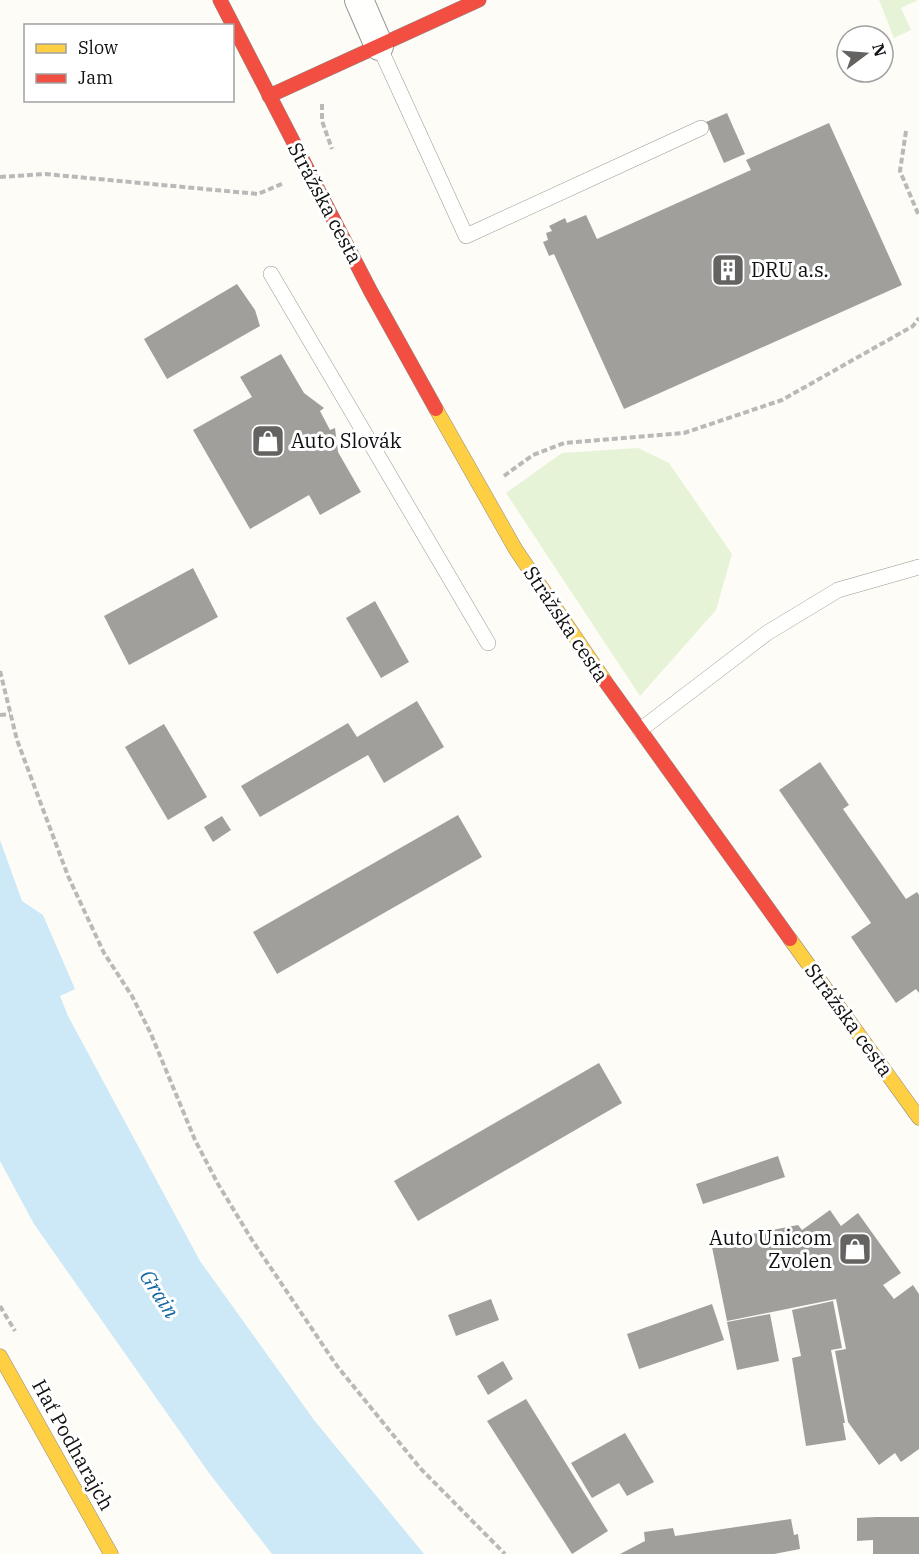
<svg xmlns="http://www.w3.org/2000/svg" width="919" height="1554" viewBox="0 0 919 1554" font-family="'IBM Plex Serif',serif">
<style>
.green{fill:#e7f3d7}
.water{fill:#cde8f7}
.building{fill:#a19f9c}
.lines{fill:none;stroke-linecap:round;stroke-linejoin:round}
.lane-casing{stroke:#979795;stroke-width:16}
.street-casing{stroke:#979795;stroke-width:30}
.slow-casing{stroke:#8e8d8b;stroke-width:15}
.jam-casing{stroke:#8e8d8b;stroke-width:15}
.path{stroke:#b9b9b8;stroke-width:4;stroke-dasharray:6 3;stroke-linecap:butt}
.lane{stroke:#fffffe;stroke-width:15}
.street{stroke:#fffffe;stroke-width:28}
.slow{stroke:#ffcf43;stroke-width:14}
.jam{stroke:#f24e42;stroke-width:14}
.labels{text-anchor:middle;stroke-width:6;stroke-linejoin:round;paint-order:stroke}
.street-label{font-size:20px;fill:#111;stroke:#fff}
.poi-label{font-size:20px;fill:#111;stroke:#fff;text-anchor:start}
.water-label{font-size:21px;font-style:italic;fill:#1768a6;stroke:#fff}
</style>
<rect width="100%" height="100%" fill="#fdfcf7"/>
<g class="green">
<path d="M879,0H918L901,8L911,30L894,38Z"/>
<path d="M638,448L669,463L732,554L716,610L640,696L506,493L562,453Z"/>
</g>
<path class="water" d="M0,840L22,901L43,915L75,989L60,996L68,1016L200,1261L314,1420L424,1554H272L209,1473L34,1224L0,1161Z"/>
<g class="building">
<path d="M727,113L745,154L724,163L706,122Z"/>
<path d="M829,123L902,285L624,409L554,254L549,256L543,242L548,240L546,233L552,231L549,226L565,218L567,223L586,215L597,239L751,170L746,160Z"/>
<path d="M237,284L255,310L260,326L167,379L144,339Z"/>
<path d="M281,354L304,393L324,408L320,411L330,430L335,428L338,452L361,492L320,515L309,495L250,529L193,430L252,397L240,377Z"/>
<path d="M193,568L218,617L129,665L104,616Z"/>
<path d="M375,601L409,662L381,678L346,618Z"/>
<path d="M417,701L444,747L384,783L368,755L260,817L241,786L348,723L357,737Z"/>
<path d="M164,724L207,797L168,820L125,747Z"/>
<path d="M820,762L849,805L843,809L906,899L917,892L919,895V993L916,989L896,1003L851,937L871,923L779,790Z"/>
<path d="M458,815L482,857L277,974L253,932Z"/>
<path d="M222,816L231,830L213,842L204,827Z"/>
<path d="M599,1063L622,1103L418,1221L394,1181Z"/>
<path d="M778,1156L785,1177L703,1204L696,1184Z"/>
<path d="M830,1210L841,1226L858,1213L901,1273L883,1285L894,1299L913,1285L919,1294V1449L901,1462L895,1453L879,1465L848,1422L835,1351L846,1349L836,1299L727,1321L711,1242L798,1225L802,1230Z"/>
<path d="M491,1299L499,1320L456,1336L448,1315Z"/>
<path d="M833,1301L842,1348L831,1350L845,1423H843L846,1440L806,1446L792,1358L801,1356L792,1310Z"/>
<path d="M712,1304L724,1340L639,1369L627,1334Z"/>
<path d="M770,1314L779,1361L737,1370L727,1322Z"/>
<path d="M503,1361L513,1379L488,1395L477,1376Z"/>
<path d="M526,1399L608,1531L572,1554L487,1421Z"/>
<path d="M625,1433L654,1482L627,1496L619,1483L592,1498L571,1463Z"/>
<path d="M876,1517H919V1554H873V1540L857,1541V1518Z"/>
<path d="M791,1519L794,1535L798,1534L800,1549L774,1554H620L645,1541L644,1532L673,1528L675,1536Z"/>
</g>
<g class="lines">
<g class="lane-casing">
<g id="lane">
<path d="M379,46L466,236L701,128"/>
<path d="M271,274L488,643"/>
<path d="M640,730L767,633L838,590L919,567"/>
</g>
</g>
<g class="street-casing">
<path id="street" d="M359,0L379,46"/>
</g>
<g class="slow-casing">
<g id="slow">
<path d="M436,409L516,550L605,681"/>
<path d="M790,939L919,1118"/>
<path d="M0,1356L111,1554"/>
</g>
</g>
<g class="jam-casing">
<g id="jam">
<path d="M220,0L371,292L436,409"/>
<path d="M269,96L479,0"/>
<path d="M605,681L790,939"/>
</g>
</g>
<g class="path">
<path d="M322,104V121L332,149"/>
<path d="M906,131L900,171L919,216"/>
<path d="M0,177L45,174L258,194L284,183"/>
<path d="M504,476L533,455L564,443L684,433L782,400L913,326L919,318"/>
<path d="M0,671L17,740L68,876L104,953L132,996L151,1034L195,1140L218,1184L252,1240L337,1366L420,1468L505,1554"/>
<path d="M0,715L10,714"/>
<path d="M0,1306L15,1331"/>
</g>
<use href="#lane" class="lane"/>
<use href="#street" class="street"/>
<use href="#slow" class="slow"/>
<use href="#jam" class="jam"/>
</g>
<defs>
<g id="building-square" transform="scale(1.725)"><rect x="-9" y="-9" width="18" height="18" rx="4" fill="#646362" stroke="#fff"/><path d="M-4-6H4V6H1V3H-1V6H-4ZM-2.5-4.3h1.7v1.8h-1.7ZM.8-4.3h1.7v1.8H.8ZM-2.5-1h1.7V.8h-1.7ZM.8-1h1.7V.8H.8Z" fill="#fff"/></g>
<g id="shop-square" transform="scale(1.725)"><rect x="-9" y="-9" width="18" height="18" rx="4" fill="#646362" stroke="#fff"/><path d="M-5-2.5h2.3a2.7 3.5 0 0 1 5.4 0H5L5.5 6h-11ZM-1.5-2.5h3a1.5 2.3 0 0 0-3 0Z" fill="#fff"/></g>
</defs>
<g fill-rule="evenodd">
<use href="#building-square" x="728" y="270"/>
<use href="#shop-square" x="268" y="441"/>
<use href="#shop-square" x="855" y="1249"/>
</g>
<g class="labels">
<g class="street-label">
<text transform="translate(325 203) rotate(62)" y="7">Strážska cesta</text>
<text transform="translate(566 624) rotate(56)" y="7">Strážska cesta</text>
<text transform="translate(849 1020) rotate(54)" y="7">Strážska cesta</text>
<text transform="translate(73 1445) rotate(61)" y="7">Hať Podharajch</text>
</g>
<g class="poi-label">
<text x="751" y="277">DRU a.s.</text>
<text x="291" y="448">Auto Slovák</text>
<text x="832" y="1245" text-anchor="end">Auto Unicom<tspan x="832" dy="23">Zvolen</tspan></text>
</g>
<g class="water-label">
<text transform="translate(159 1294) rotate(57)" y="7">Grain</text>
</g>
</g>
<rect x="24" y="24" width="210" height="78" fill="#ffffff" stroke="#a0a0a0" stroke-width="1.5"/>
<rect x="36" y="44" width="30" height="9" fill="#ffcf43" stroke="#a0a0a0" stroke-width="1.5"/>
<text x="78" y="54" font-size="18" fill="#111111">Slow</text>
<rect x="36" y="74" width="30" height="9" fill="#f24e42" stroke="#a0a0a0" stroke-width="1.5"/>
<text x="78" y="84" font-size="18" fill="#111111">Jam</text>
<g transform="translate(865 54) rotate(74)"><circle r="28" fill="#ffffff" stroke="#a0a0a0" stroke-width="1.5"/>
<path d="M0-4.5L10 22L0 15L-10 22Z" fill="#646362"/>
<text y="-9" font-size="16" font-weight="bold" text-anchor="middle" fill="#111111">N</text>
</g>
</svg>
